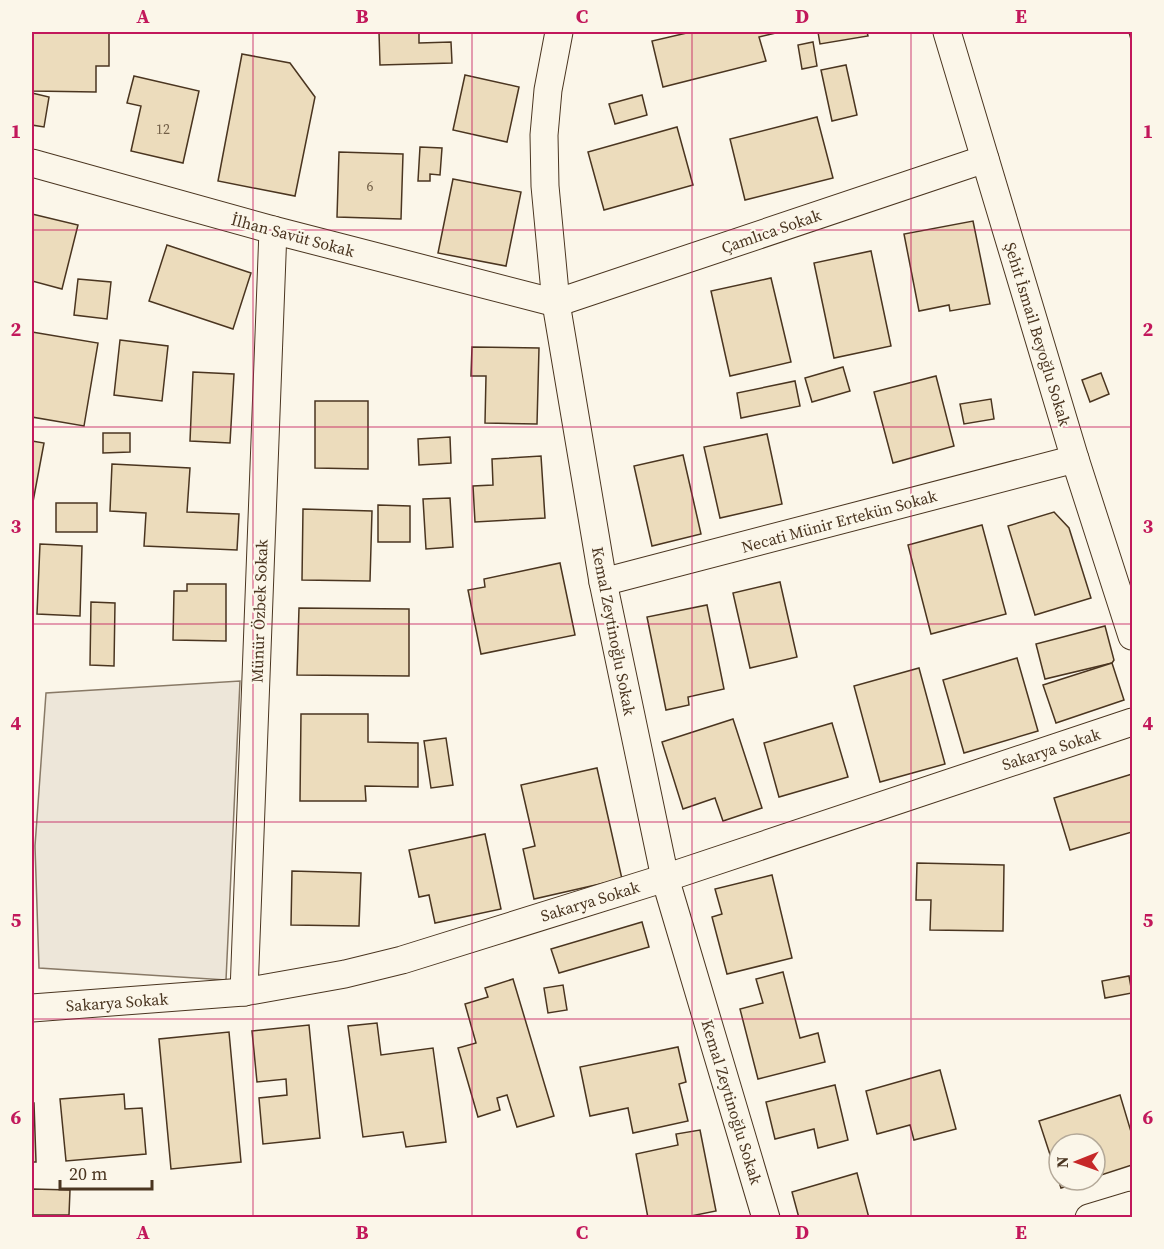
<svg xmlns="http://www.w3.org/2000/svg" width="1164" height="1249" viewBox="0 0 1164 1249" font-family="'Source Serif 4',serif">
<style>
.green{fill:#ede6d9;stroke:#887966;stroke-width:1.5}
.building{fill:#ecdcbc;stroke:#4a3520;stroke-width:1.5}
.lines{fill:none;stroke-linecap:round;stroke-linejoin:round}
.minor-casing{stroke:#4a3520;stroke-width:29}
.minor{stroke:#fbf6e9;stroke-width:27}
.fence{stroke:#4a3520;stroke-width:1.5;stroke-dasharray:8 3;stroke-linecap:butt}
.grid{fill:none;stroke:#c2185b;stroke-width:1.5;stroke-opacity:0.55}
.labels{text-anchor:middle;stroke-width:4.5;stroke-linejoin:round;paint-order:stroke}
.number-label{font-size:14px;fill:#725f47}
.street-label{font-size:16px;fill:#4a3520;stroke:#fbf6e9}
.neatline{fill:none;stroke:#c2185b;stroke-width:2}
.grid-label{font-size:20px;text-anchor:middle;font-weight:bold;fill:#c2185b}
</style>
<rect width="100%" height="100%" fill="#fbf6e9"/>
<path class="green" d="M240,681L226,980L39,968L35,846L46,693Z"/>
<g class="building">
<path d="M32,32H109V66H96V92L32,91Z"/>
<path d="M379,32H419V43L451,42L452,63L380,65Z"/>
<path d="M691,32H780L759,37L766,61L663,87L652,41Z"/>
<path d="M818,32H867L868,36L820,44Z"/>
<path d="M813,42L817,66L802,69L798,45Z"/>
<path d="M242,54L290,63L315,97L295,196L218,181Z"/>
<path d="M846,65L857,115L832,121L821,70Z"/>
<path d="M465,75L519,87L507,142L453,130Z"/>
<path d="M134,76L199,91L183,163L131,151L141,106L127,103Z"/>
<path d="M32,93L49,97L44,127L32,125Z"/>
<path d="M642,95L647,115L615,124L609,104Z"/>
<path d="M817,117L833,178L745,200L730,139Z"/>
<path d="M677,127L693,185L604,210L588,152Z"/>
<path d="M420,147L442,148L440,175L430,174V181H418Z"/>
<path d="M339,152L403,154L401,219L337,217Z"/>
<path d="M453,179L521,192L506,266L438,253Z"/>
<path d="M32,214L78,225L62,289L32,281Z"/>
<path d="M973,221L990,304L950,311L949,305L919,311L904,234Z"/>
<path d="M167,245L251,273L233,329L149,301Z"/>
<path d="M871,251L891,346L834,358L814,263Z"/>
<path d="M771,278L791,362L730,376L711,291Z"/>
<path d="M78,279L111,282L107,319L74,315Z"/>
<path d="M32,332L98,343L84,426L32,417Z"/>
<path d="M120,340L168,346L162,401L114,395Z"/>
<path d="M472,347L539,348L537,424L485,423L486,376H471Z"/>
<path d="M843,367L850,391L812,402L805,378Z"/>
<path d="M193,372L234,374L230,443L190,441Z"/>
<path d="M1101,373L1109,394L1090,402L1082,380Z"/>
<path d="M936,376L954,446L893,463L874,392Z"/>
<path d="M795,381L800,406L741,418L737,393Z"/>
<path d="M991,399L994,419L964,424L960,404Z"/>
<path d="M315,401H368V469L315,468Z"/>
<path d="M103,433H130V452L103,453Z"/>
<path d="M767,434L782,504L720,518L704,447Z"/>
<path d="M450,437L451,463L419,465L418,439Z"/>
<path d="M32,441L44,443L32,507Z"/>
<path d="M683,455L701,534L652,546L634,466Z"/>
<path d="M541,456L545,518L475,522L473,486L493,485L492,459Z"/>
<path d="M112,464L190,468L187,512L239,514L237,550L144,546L146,513L110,511Z"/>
<path d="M450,498L453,547L426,549L423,499Z"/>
<rect x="56" y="503" width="41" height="29"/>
<path d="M378,505L410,506V542H378Z"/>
<path d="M303,509L372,511L370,581L302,580Z"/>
<path d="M1054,512L1069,528L1091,598L1035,615L1008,526Z"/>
<path d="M982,525L1006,614L931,634L908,545Z"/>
<path d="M40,544L82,546L80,616L37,614Z"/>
<path d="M560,563L575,635L481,654L468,590L485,587L484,579Z"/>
<path d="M780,582L797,657L750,668L733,593Z"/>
<path d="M187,584H226V641L173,640L174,591H187Z"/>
<path d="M91,602L115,603L114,666L90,665Z"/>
<path d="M707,605L724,689L688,697L689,705L666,710L647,617Z"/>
<path d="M299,608L409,609V676L297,675Z"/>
<path d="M1105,626L1114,660L1112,663L1045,679L1036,644Z"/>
<path d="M1017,658L1038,731L964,753L943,680Z"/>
<path d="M1112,663L1124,700L1056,723L1043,685Z"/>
<path d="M919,668L945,764L880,782L854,686Z"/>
<path d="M301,714H368V742L418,743V787L365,786L366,801H300Z"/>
<path d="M733,719L762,808L723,821L715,798L683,809L662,742Z"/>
<path d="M832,723L848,777L779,797L764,743Z"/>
<path d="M446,738L453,785L431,788L424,741Z"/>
<path d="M597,768L622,879L534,899L523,849L535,846L521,785Z"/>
<path d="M1132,774V832L1070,850L1054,798Z"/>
<path d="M485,834L501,909L435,923L429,895L419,897L409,850Z"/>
<path d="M917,863L1004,865L1003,931L930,930L931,900H916Z"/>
<path d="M292,871L361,873L359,926L291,925Z"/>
<path d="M772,875L792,958L727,974L712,917L722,914L715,889Z"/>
<path d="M642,922L649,947L559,973L551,949Z"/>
<path d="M783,972L800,1038L818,1033L825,1062L758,1079L740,1009L763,1003L756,979Z"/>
<path d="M1129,976L1132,993L1105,998L1102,981Z"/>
<path d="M513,979L554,1116L517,1127L507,1095L497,1098L500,1110L478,1117L458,1048L476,1043L465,1004L488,997L485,988Z"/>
<path d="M563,985L567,1010L548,1013L544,988Z"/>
<path d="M377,1023L381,1055L433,1048L446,1142L406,1147L403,1132L363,1137L348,1026Z"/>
<path d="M309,1025L320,1138L263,1144L259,1098L287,1095L286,1079L257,1082L252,1031Z"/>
<path d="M229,1032L241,1162L171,1169L159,1039Z"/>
<path d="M678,1047L686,1082L679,1084L688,1121L633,1133L628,1108L590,1116L580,1067Z"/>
<path d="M940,1070L956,1129L914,1140L910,1125L877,1134L866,1091Z"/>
<path d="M835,1085L848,1140L818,1148L814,1129L775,1139L766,1102Z"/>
<path d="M124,1094L125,1109L142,1108L146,1154L66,1161L60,1099Z"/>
<path d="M1120,1095L1132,1135V1165L1095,1177V1144H1059V1180H1087L1061,1188L1039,1121Z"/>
<path d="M32,1103H34L36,1162H32Z"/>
<path d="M700,1130L716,1211L681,1218H648L636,1154L678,1145L676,1134Z"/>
<path d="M857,1173L869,1218H799L792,1192Z"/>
<path d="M32,1189L70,1190L69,1215H32Z"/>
</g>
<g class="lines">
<g class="minor-casing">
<g id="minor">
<path d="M559,32L548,90L544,135L545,186L556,303L603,582L665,878L766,1218"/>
<path d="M947,32L1075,459L1132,636"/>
<path d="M32,163L273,230L556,303L985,159"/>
<path d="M603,582L1075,459"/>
<path d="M244,992L273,230"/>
<path d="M32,1008L244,992L345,974L402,960L665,878L1132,722"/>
<path d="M1089,1218L1132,1205"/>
</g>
</g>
<use href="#minor" class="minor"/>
<path class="fence" d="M1129,32L1132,43"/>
</g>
<path class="grid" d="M253,32V1218M472,32V1218M692,32V1218M911,32V1218M32,230H1132M32,427H1132M32,624H1132M32,822H1132M32,1019H1132"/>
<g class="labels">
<g class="number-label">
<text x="163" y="134">12</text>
<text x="370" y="191">6</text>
</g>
<g class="street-label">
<text transform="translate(771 231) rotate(-19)" y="6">Çamlıca Sokak</text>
<text transform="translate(293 235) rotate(15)" y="6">İlhan Savüt Sokak</text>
<text transform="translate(1038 334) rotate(73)" y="6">Şehit İsmail Beyoğlu Sokak</text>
<text transform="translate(839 521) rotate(-15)" y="6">Necati Münir Ertekün Sokak</text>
<text transform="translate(259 611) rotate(-88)" y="6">Münür Özbek Sokak</text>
<text transform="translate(614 631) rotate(79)" y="6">Kemal Zeytinoğlu Sokak</text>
<text transform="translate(1051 749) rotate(-18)" y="6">Sakarya Sokak</text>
<text transform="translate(590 901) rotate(-17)" y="6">Sakarya Sokak</text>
<text transform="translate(117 1002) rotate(-4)" y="6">Sakarya Sokak</text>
<text transform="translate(732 1102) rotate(73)" y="6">Kemal Zeytinoğlu Sokak</text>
</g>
</g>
<rect width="1164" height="1249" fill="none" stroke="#fbf6e9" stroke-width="66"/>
<g transform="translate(1077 1162) rotate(269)"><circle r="28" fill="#fbf6e9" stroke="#b4a999" stroke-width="1.5"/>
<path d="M0-4.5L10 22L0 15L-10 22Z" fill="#c62828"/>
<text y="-9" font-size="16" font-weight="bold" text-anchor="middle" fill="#4a3520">N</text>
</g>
<path d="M60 1180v9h92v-9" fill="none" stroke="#4a3520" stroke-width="3"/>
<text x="69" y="1180" font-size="18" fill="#4a3520" stroke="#fbf6e9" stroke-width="4.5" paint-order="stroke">20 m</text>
<rect x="33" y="33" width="1098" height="1183" class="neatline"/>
<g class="grid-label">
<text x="143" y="23">A</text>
<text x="362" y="23">B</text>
<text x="582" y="23">C</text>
<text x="802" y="23">D</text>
<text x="1021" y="23">E</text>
<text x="16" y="138">1</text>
<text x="1148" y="138">1</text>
<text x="16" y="336">2</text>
<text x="1148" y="336">2</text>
<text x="16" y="533">3</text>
<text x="1148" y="533">3</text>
<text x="16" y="730">4</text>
<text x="1148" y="730">4</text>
<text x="16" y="927">5</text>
<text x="1148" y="927">5</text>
<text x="16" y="1124">6</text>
<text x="1148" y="1124">6</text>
<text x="143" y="1239">A</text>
<text x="362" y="1239">B</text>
<text x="582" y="1239">C</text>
<text x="802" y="1239">D</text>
<text x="1021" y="1239">E</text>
</g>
</svg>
